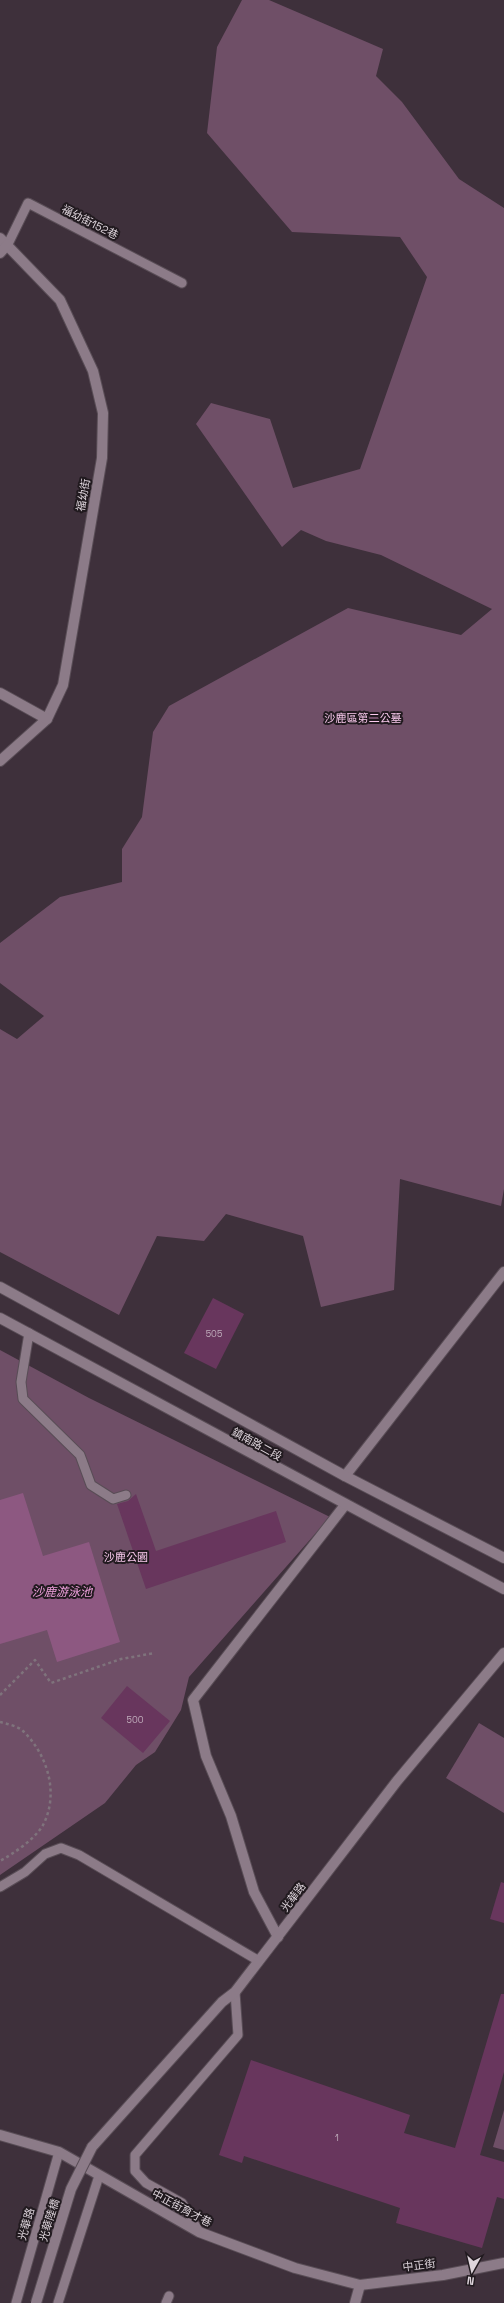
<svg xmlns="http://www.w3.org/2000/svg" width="504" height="2303" viewBox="0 0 504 2303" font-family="'Space Grotesk','Noto Sans TC',sans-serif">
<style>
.green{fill:#6f4f67}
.water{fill:#8d5881}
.building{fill:#68365d}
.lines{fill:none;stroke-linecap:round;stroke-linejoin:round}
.lane-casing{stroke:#594d56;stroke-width:11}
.street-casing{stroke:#594d56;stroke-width:12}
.secondary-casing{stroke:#594d56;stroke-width:12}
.path{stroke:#7f737c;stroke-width:2.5;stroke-dasharray:3 3;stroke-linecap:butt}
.lane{stroke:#8c7b88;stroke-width:9}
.street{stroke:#8c7b88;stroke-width:10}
.secondary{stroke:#8c7b88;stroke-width:10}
.secondary-bridge-casing{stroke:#594d56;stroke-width:12;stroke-linecap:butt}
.secondary-bridge{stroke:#8c7b88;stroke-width:10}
.labels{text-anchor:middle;stroke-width:4;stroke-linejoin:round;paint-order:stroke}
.number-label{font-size:9px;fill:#c0adbc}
.street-label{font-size:11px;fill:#ded5dc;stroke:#211a1f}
.park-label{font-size:11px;fill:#facaee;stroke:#211a1f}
.water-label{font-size:12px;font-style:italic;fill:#efa0dc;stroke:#211a1f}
</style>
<rect width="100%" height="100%" fill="#3e303b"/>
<g class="green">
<path d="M242,0H269L383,49L376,76L402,102L459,179L504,208V1189L501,1206L400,1179L394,1290L321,1307L303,1236L226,1214L204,1241L157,1236L119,1315L0,1252V1029L17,1039L44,1016L0,983V943L60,897L122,882V849L142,817L153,732L169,706L348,608L461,635L492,609L381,555L326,541L301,530L282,547L196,424L211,403L270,419L293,488L360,469L427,277L400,237L292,232L207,133L217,47Z"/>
<path d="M0,1350L89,1398L330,1517L189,1677L181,1710L155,1752L136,1765L105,1803L0,1875Z"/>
<path d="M479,1723L504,1738V1813L446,1778Z"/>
<path d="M504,2110V2150L493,2147Z"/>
</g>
<path class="water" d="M23,1493L43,1556L89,1542L120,1642L57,1662L47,1630L0,1644V1500Z"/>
<g class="building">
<path d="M213,1298L244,1314L216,1369L184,1353Z"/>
<path d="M136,1494L156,1551L276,1511L286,1542L146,1589L117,1504L128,1501Z"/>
<path d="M127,1686L170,1721L143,1753L101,1718Z"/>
<path d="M501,1882L504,1883V1923L490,1919Z"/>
<path d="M501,1994H504V2072L480,2155L504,2162V2199L497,2197L482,2248L396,2223L400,2208L244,2156L242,2163L219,2155L251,2060L410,2115L404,2133L455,2148Z"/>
</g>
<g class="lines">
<g class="lane-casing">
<g id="lane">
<path d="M8,244L28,203L182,283"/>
<path d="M29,1333L21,1382L23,1399L80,1455L91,1485L113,1499L126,1495"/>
<path d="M0,1887L25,1872L45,1854L61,1848L79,1855L259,1961"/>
<path d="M199,2232L182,2203L146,2183L135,2171V2155L238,2035L235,1992"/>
<path d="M16,2303L59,2152"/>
<path d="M58,2303L99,2176"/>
<path d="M166,2303L169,2296"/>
</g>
</g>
<g class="street-casing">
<g id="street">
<path d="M0,238L60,300L93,371L103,413L102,458L63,685L47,719L0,761"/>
<path d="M0,253L8,244"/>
<path d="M0,693L47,719"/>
<path d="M345,1476L504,1272"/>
<path d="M278,1937L254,1892L231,1816L206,1756L193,1700L345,1505"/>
<path d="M0,2135L59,2152L199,2232L295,2268L360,2285L443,2275L504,2263"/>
<path d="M355,2303L360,2285"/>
</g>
</g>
<g class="secondary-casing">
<g id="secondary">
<path d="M0,1287L345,1476L504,1558"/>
<path d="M0,1318L504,1589"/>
<path d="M92,2147L222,2002L235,1992L397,1781L504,1653"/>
</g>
</g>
<g class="path">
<path d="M0,1695L35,1660L51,1683L121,1659L155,1653"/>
<path d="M0,1722C7,1724 18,1726 23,1731C47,1754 59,1792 44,1823C38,1837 13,1854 0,1861"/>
</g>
<use href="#lane" class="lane"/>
<use href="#street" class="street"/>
<use href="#secondary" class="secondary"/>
<g class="secondary-bridge-casing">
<path id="secondary-bridge" d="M36,2303L71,2189L92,2147"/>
</g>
<use href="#secondary-bridge" class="secondary-bridge"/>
</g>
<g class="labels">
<g class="number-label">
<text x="214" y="1337">505</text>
<text x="135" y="1723">500</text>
<text x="337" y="2141">1</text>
</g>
<g class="street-label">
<text transform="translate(90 222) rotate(27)" y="4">福幼街152巷</text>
<text transform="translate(83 495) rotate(-80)" y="4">福幼街</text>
<text transform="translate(257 1444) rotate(29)" y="4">鎮南路二段</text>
<text transform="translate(293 1897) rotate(-53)" y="4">光華路</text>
<text transform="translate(182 2208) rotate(28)" y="4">中正街育才巷</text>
<text transform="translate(49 2220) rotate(-73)" y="4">光華陸橋</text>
<text transform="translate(26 2224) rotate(-74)" y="4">光華路</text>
<text transform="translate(419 2265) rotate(-7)" y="4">中正街</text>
</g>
<g class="park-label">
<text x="363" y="722">沙鹿區第二公墓</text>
<text x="126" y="1561">沙鹿公園</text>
</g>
<g class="water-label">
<text x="62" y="1596">沙鹿游泳池</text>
</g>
</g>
<g transform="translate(472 2271) rotate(188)" stroke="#211a1f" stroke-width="3" paint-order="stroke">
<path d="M0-3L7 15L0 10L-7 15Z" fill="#ded5dc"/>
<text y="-6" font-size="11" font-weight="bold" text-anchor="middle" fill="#ded5dc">N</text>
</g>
</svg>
